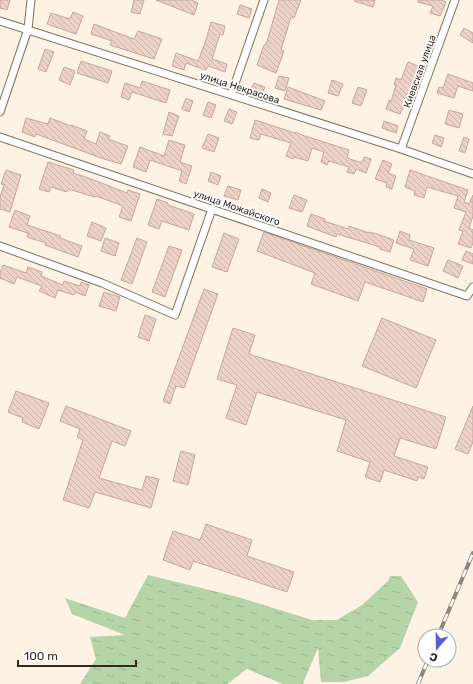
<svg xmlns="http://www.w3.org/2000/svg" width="473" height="684" viewBox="0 0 473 684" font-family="Rubik,sans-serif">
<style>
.water{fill:url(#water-ripples)}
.building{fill:url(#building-back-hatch);stroke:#c3a79c}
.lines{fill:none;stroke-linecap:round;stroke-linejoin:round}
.minor-casing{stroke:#80705b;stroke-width:9}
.minor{stroke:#fff;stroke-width:7}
.rail-casing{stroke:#8f867b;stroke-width:4}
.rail{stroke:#fff;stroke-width:2.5;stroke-dasharray:8;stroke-linecap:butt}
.labels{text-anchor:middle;stroke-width:3.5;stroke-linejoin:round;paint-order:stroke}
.street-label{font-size:10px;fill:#302920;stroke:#fff}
</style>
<defs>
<pattern id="water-ripples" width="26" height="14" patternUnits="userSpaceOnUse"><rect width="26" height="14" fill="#b5d4a7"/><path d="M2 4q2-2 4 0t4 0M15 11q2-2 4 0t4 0" fill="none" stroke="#9cb68f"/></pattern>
<pattern id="building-back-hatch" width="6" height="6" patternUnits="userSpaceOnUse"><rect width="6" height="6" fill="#efd2c6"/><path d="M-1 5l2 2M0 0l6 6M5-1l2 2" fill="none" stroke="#cdb4aa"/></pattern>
</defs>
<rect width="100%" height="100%" fill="#fef2e5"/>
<!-- water -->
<path class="water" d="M148,575L238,597L312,620H337L362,605L388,581L390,576H401L418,602L400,648L368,676L344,682H321L318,648L303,683L304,684H283L247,669L227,684H80L96,659L90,637L125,635L72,614L65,598L125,618Z"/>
<!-- building -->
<path class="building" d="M0,0H10L7,10L0,8Z
M134,0H144L140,14L131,12Z
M156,0H191L198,3L194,15Z
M279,0H301L294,18L291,17L281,50L284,51L276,73L257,65L264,45H266Z
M355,0H375L373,7L354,1Z
M418,0H441L446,2L440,16L430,13L433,6L418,2Z
M240,5L252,9L249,18L237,14Z
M73,12L83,16L76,34L47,24L51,13L70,19Z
M211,22L225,26L223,35L220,34L212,59L227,64L225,72L208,66L206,70L186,63L184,70L172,66L176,53L198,61L206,40Z
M94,24L134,39L138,31L162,39L154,59L110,45L112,41L91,34Z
M464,28L473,33V43L460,35Z
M45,49L54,52L46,72L38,69Z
M81,61L112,71L108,83L77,73Z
M408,62L423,68L418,80L416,79L411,91L410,90L400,114L386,109L389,100L391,101L396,85H394L396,78L401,80Z
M64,67L75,71L70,85L59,80Z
M448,74L473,83V91L458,86L454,98L437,93L439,87L443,88Z
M279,76L289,78L285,91L275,88Z
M332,80L343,84L338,96L328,93Z
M142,81L170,90L166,103L132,92L129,100L121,97L125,83L140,88Z
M254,83L265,87L262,94L251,90Z
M288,87L325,101L321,110L284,99Z
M358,87L367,90L361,106L352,103Z
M186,98L193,101L189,112L182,109Z
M208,102L216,105L211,118L203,115Z
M229,109L237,112L232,124L224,121Z
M449,110L463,114L459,128L445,124Z
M169,112L179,116L172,136L163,134Z
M26,118L48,124L50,118L71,126V125L87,131L84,139L96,144L100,132L110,136L108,139L128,146L121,164L101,158L36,134L35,137L22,132Z
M255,120L295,133L296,132L302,135L349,150L347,158L362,163L364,157L371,159L366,173L356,169L354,174L347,172L349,167L329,161L327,165L321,162L324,152L312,148L308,161L294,157L293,159L286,156L291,143L261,134L259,140L250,138Z
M384,121L398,126L396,133L382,128Z
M208,134L219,138L214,152L202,148Z
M435,135L444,138L441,147L432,143Z
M464,137L469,139L465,153L459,151Z
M169,140L185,145L180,162L192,166L186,184L179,181L182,171L150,160L146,172L133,167L140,147L164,156Z
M383,160L392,164L388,173L396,176L392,189L386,187L387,183L375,179Z
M48,162L74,170L73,173L86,177L127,193L128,190L140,194L131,221L119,217L123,206L96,196L95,197L68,189L67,192L51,187L49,192L39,189Z
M6,170L21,175L10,212L0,209V197L4,185L1,184Z
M410,170L468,190L464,202L469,204L473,195V216L469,228L473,230V243L471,248L458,244L463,231L459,230L466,212L454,208L458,196L427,187L424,198L414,195L415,191L405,187Z
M211,172L221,176L218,185L208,181Z
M228,186L241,190L238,200L224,196Z
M262,189L271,193L268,202L259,198Z
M294,195L307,200L302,212L289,208Z
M157,199L168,203V205L194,214L189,230L162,221L159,229L148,225Z
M15,210L30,216L27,225L61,236L60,238L82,246L78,257L45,245L46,243L27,237L28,233L9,227Z
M311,214L325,219L324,221L348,229L349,226L369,233V232L377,234L394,240L390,252L380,249V247L337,234L336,237L307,226Z
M92,222L106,228L101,241L87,236Z
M400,231L410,235L409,240L434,248L428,266L410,260L414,249L396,243Z
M264,232L427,289L423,302L365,282L358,301L311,284L315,273L257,251Z
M224,233L239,239L227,272L212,267Z
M105,238L119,243L115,256L101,251Z
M137,238L147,242L132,284L121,280Z
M169,246L182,250L165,297L152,292Z
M466,251L473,254V264L462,260Z
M448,260L463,266L458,278L443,271Z
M3,265L26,273L28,267L42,272L41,276L63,285L64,281L80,286L81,282L89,285L85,296L75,292L74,295L58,290L55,298L39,291L42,286L17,277L14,284L0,278V273Z
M204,289L218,294L184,388L176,386L170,404L163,401Z
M104,292L120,297L116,311L99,306Z
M145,315L156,319L149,341L138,337Z
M382,318L436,340L416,388L362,366Z
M233,328L255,335L249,354L446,417L436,449L400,438L394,456L428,467L424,479L418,477L417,481L384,470L380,482L365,477L370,462L337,451L346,420L257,392L246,425L226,418L237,385L217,379Z
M16,391L49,403L39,429L22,422L23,418L8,412Z
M66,406L131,431L125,446L112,441L99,478L142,490L146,476L159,479L151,508L95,492L89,508L63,500L83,440L77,437L80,429L60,421Z
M473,406V442L468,454L455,449Z
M181,451L195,455L188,485L173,481Z
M206,524L252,540L247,556L294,572L287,592L193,561L190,570L163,560L173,531L200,540Z"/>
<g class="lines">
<!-- minor casing -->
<g class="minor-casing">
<path id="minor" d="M0,21L401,149L473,174
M231,95L264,0
M0,112L28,29L31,0
M0,137L467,296L473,287
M401,149L455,0
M0,246L102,283L175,315L212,209"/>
</g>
<!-- minor -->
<use href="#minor" class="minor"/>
<!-- rail casing -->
<g class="rail-casing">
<path id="rail" d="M438,636L473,553
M418,684L428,660"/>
</g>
<!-- rail -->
<use href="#rail" class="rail"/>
</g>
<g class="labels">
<!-- street labels -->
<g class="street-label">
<text transform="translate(419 71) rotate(-70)" y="4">Киевская улица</text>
<text transform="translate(240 87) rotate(18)" y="4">улица Некрасова</text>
<text transform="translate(237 207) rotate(19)" y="4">улица Можайского</text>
</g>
</g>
<!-- north arrow -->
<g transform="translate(437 648) rotate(200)"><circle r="19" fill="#ffffff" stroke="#aca9a6"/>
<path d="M0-3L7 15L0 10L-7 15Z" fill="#5a5ed6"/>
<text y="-6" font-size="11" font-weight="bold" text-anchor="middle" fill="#302920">С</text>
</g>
<!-- scale -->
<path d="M18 660v6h118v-6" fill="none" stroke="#302920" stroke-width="2"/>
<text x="24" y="660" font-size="12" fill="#302920" stroke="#ffffff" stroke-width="3" paint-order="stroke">100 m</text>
</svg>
